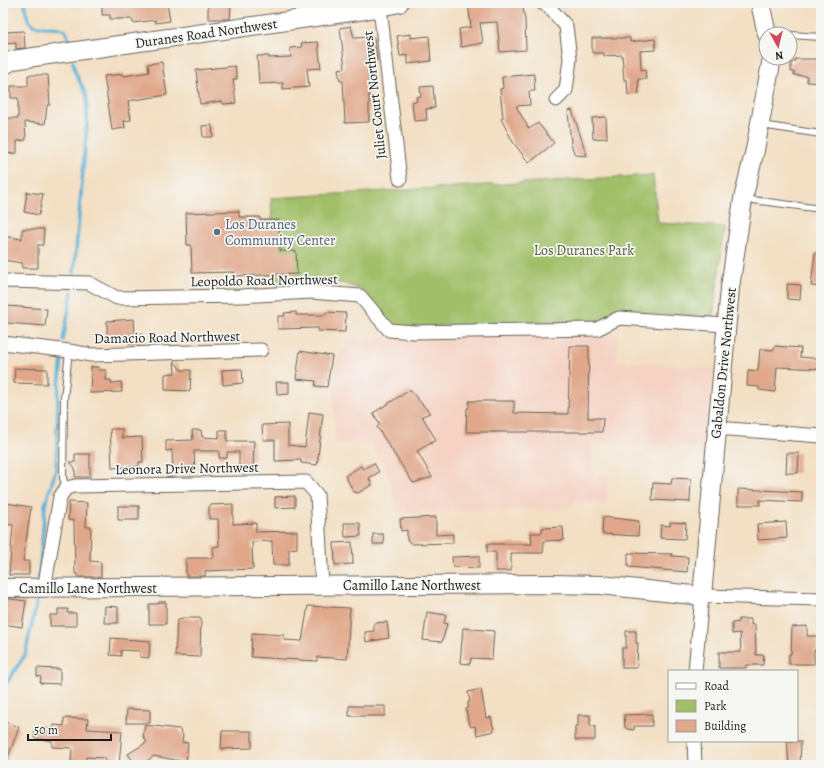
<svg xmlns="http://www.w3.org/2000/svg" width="824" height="768" viewBox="0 0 824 768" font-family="Alegreya,serif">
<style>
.built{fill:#f5d2c2}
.green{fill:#a0bf67;stroke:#5e6e42}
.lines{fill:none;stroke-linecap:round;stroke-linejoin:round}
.stream{stroke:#5ab2d7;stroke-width:3.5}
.building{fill:#e0a78a}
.lane-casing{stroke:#676056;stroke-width:8}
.street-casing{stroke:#676056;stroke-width:15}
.secondary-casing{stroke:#676056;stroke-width:20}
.lane{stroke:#fff;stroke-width:6}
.street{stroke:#fff;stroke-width:13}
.secondary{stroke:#fff;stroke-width:18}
.service-dot{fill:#5c6f8a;stroke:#f6f6f2;stroke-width:1.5}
.labels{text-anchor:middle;stroke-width:3.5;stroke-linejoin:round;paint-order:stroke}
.street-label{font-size:14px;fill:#1c1c1c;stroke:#f6f6f2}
.service-label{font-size:14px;fill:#4e5e75;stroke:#f6f6f2;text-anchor:start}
.park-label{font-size:14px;fill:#515d3a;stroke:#f6f6f2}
</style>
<rect width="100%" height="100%" fill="#f6f6f2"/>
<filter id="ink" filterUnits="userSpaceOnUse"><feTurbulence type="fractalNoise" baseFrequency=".025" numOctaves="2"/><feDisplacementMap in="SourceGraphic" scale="8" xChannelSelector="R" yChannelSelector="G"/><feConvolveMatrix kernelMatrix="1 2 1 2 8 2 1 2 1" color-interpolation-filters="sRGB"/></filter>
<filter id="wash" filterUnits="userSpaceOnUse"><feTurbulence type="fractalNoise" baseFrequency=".012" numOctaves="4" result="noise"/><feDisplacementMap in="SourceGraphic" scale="16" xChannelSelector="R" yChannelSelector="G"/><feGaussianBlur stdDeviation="0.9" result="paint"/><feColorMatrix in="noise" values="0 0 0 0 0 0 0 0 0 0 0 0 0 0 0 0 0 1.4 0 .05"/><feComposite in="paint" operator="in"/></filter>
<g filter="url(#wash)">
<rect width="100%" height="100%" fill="#f3dfc3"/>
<!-- built -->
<path class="built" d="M617,334V362L714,368L705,447L591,444L593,476L609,475L606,505L576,502L568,509L395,512L392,484L371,444L335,443L333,389L337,360L351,339L434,335Z"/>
<!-- green -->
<path class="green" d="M653,175L658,223L725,227L713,317L634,313L604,321L399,327L388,323L365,291L342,283L275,284L271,198Z"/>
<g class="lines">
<!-- stream -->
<path class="stream" d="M25,3C27,38 43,21 65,30L70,42
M73,62L75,72L87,96V124L74,273
M63,340L72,292
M39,579L45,505L56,470L58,396L62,358
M3,688L25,655L38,597"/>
</g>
<g id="blocks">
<!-- building -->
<path class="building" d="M102,3H131L132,6L167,3L170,21L155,23V20L133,23L132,19H110V15H102Z
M208,3L231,5L230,19H208Z
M468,3H522L525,19L526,50L500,52L497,22L480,23L483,43L461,47L459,29L471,27Z
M351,26L354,38L374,37L377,60L369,61L371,76L369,77V122L345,123L343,81H340L338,69L345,68L340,28Z
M24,31L25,48L16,49V43L6,44L5,32Z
M411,34V38L429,36L431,61L408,64V55L400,56L397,36Z
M592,38H630V42L655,39L656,50L640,51L641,70L645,69L646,79H638L639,94L628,95L627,80H624L622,55L604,56V53H592Z
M318,42L321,68L307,69L309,87L283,89V83L259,84L257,56H269V58L291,57L290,48L302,47L301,43Z
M795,59H821V83L807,82V76L794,75V72H791V62H795Z
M162,62L167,95L128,101L131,120L124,121L125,128L112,130L104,76L124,74V76L149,72L148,64Z
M235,66L237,79H233L236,103L223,104L222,101L200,104L196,70Z
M534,74L535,91H529L530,105L516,106L529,129L538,123L554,143L529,163L513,142L501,119L503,118L500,89L503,88L502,77Z
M28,75H48L50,105H47L45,124L25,122L26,140L17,141V153L3,154V118H18V98H11V86H28Z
M433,86L435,108L426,109L427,120L414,121L412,102L417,101L416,97L421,96L420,87Z
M572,110L587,156L575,155L571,144L568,111Z
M606,117L607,138L593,139L592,118Z
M212,125L213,137H203L202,126Z
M27,192L43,194L39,215L24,212Z
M239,211V217H260V220H279L280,251H296L297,274L234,276L233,272L192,273L191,245H187L186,213Z
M22,229H44L43,245H38V268H22V263L3,260V236L22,239Z
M815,253L821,254V287L811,286Z
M787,284L801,285L800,300L787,299Z
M7,306L47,309L45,326L6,323Z
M296,312V315H325L326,312L346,313L345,332L318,331V328L278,329V316H285L284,313Z
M134,319L135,334H142L143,343L129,344V335L107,336V321Z
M570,346H589L588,418H603L602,432H466L467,408H469V401H514V413L568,414Z
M775,346L801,348L800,357L821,359V369L777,367L775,392L759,390V387L747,386L748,370L758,371L760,349L774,350Z
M300,351L332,356L327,387L315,386L316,381L296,379Z
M174,361L181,370H191L190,391L165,390V374L175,373Z
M91,367H99V370H106V380H111V383L121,382L122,392L90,393Z
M15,368L47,369V384L14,383Z
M242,369L243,383L223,385L222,370Z
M276,382H289V394L277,395Z
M410,390L430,413L422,416L436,440L417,451L432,477L413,483L377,427L380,424L373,413Z
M309,412L323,414L317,465L301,463V460L275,461V440H263L262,425L288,424V445L305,447Z
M110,429H122V438L142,437L143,462H139V466L112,468Z
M192,430H201L202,437L219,438V430H227V441H254L253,467H239V452H227V458H219V451H194L195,471L173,473L172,450L166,451V441L193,440Z
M787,453H799L798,473H786Z
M75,454H90V477H75V468L70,462H75Z
M374,463L379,472L369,478L372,485L358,493L354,492L345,476L361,466L363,469Z
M672,478L691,479L690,502L652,500L653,483L671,484Z
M738,489L802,492V502L760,500V505H738Z
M295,496V507L275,508V497Z
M69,502L87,503L86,527H91L90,561L101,562V577H78V574H75L74,521L68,520Z
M6,503L31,507L23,561H29V575H9L13,525L3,524Z
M233,504V524L256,523V532L297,531V548L289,549V565H273L272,541L252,542L253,569L205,571V576H186V558H214L213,547L219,546L218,519H209V505Z
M118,506H139V520H118Z
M436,517V535L453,534V543L412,544L407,540V530L401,531L400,519Z
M603,517L639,521L638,536L602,534Z
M670,522L686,523L685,539L660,538L661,525L670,526Z
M786,522L787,538L758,540L757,524Z
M344,523H360L361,536L345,537Z
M563,527L564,540L544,541L543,553H511V571H496V554L495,552H487V544H532L531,533H542V528Z
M373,534H383L384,544H373Z
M352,542L353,564L335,565L334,543Z
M628,553L672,554V556L688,557L687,572L628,567Z
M479,556V568L453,567L452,557Z
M3,598L26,601L22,627L3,624Z
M159,602H166V624H149V604H158Z
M105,606L118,607V623H104Z
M308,606L350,608L347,659L317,657V661L251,657L252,633L284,635V640L302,641Z
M58,609H68L67,613H76V626H50V615H58Z
M427,612L446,615L444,623L447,624L442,642L423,640Z
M182,618H201L200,657L175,656L177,621Z
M739,619H751V625L755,624L756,655H764L763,665H746V668H719V652H741L740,633L732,634V623L739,622Z
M387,622L389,638L366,642L365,632L374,631V623Z
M807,626V636H817V650H814V664H789V654H791L792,627Z
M463,628L494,631L492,659L471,658L470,664L460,663Z
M626,631H636V643H638L637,668H622V648H626Z
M111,638L150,641L149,658L140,657V651L121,650V656L110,655Z
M37,668L60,669V684L40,683L41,677L37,676Z
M481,689L486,718L491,717L494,731L477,735L475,726L471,727L468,720L466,709L468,708V702H470L468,692Z
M349,706H385V716H349Z
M127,709L150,710V723H126Z
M652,714V726H634V730L627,729L625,727L624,715Z
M578,715H590V726H595V740H575V726H578Z
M64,718L88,719L87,729L122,731L119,765H105V758L86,757L85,763L71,762L72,748L52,747V741L34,738L35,727L53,729L54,725L64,726Z
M3,721L19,727L5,765H3Z
M145,725L179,729L183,735L182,742L188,743L186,762L154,756L141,765H136L128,754L147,742L143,737Z
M222,731H252V748L221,749Z
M787,741H801L800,765H789Z"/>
</g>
</g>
<g filter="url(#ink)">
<use href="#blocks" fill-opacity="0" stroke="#676056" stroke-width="1"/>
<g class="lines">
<!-- lane casing -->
<g class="lane-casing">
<path id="lane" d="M790,35L821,37
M761,125L821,134
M745,199L821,209
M66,488L63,478L64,399L69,351"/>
</g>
<!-- street casing -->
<g class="street-casing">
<path id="street" d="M542,3L548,6L566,26L570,59L566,90L556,100
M380,8L400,179
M3,281L89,283L117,298L241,296L311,292L360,296L389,330L413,332L597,329L619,318L726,325
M3,343L69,351L91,355L261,350
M716,428L821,436
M44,589L60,497L66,488L75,486L306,482L317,495L322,585
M695,671L702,596L821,599
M694,741L695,765"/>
</g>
<!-- secondary casing -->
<g class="secondary-casing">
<path id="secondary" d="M760,3L767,34
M3,66L13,60L365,10L399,3
M3,588L549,584L601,585L702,596L730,288L743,199L755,150L772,58"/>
</g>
<!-- lane -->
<use href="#lane" class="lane"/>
<!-- street -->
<use href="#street" class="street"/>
<!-- secondary -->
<use href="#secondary" class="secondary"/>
</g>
</g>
<!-- markers -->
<circle class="service-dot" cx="217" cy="232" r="4"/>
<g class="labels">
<!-- street labels -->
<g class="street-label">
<text transform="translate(206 33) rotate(-8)" y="5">Duranes Road Northwest</text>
<text transform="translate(374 95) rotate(-96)" y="5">Juliet Court Northwest</text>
<text transform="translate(264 280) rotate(-1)" y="5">Leopoldo Road Northwest</text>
<text transform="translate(167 337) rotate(-1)" y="5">Damacio Road Northwest</text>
<text transform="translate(723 363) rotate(-84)" y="5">Gabaldon Drive Northwest</text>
<text transform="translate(187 468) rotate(-1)" y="5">Leonora Drive Northwest</text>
<text x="412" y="590">Camillo Lane Northwest</text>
<text x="88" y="593">Camillo Lane Northwest</text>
</g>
<!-- service labels -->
<g class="service-label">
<text x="225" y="229">Los Duranes<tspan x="225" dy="16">Community Center</tspan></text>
</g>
<!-- park labels -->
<g class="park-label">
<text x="584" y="255">Los Duranes Park</text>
</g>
</g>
<!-- margin -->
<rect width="824" height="768" fill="none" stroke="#f6f6f2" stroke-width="16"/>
<!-- legend -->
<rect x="668" y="670" width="130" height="72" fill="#f6f6f2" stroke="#9f9f9c"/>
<rect x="676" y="683" width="20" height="6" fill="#ffffff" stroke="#9f9f9c"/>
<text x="704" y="690" font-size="12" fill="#1c1c1c">Road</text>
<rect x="676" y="700" width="20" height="12" fill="#a0bf67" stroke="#9f9f9c"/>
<text x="704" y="710" font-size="12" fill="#1c1c1c">Park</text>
<rect x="676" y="720" width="20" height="12" fill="#e0a78a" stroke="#9f9f9c"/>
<text x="704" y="730" font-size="12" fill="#1c1c1c">Building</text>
<!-- north arrow -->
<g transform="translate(778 46) rotate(172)"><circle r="19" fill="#f6f6f2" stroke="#9f9f9c"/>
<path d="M0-3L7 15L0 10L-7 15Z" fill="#d1495b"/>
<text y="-6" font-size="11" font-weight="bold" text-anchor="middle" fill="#1c1c1c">N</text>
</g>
<!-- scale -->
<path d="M28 734v6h83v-6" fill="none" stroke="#1c1c1c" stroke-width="2"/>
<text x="34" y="734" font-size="12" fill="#1c1c1c" stroke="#f6f6f2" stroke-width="3" paint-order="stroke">50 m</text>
</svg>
